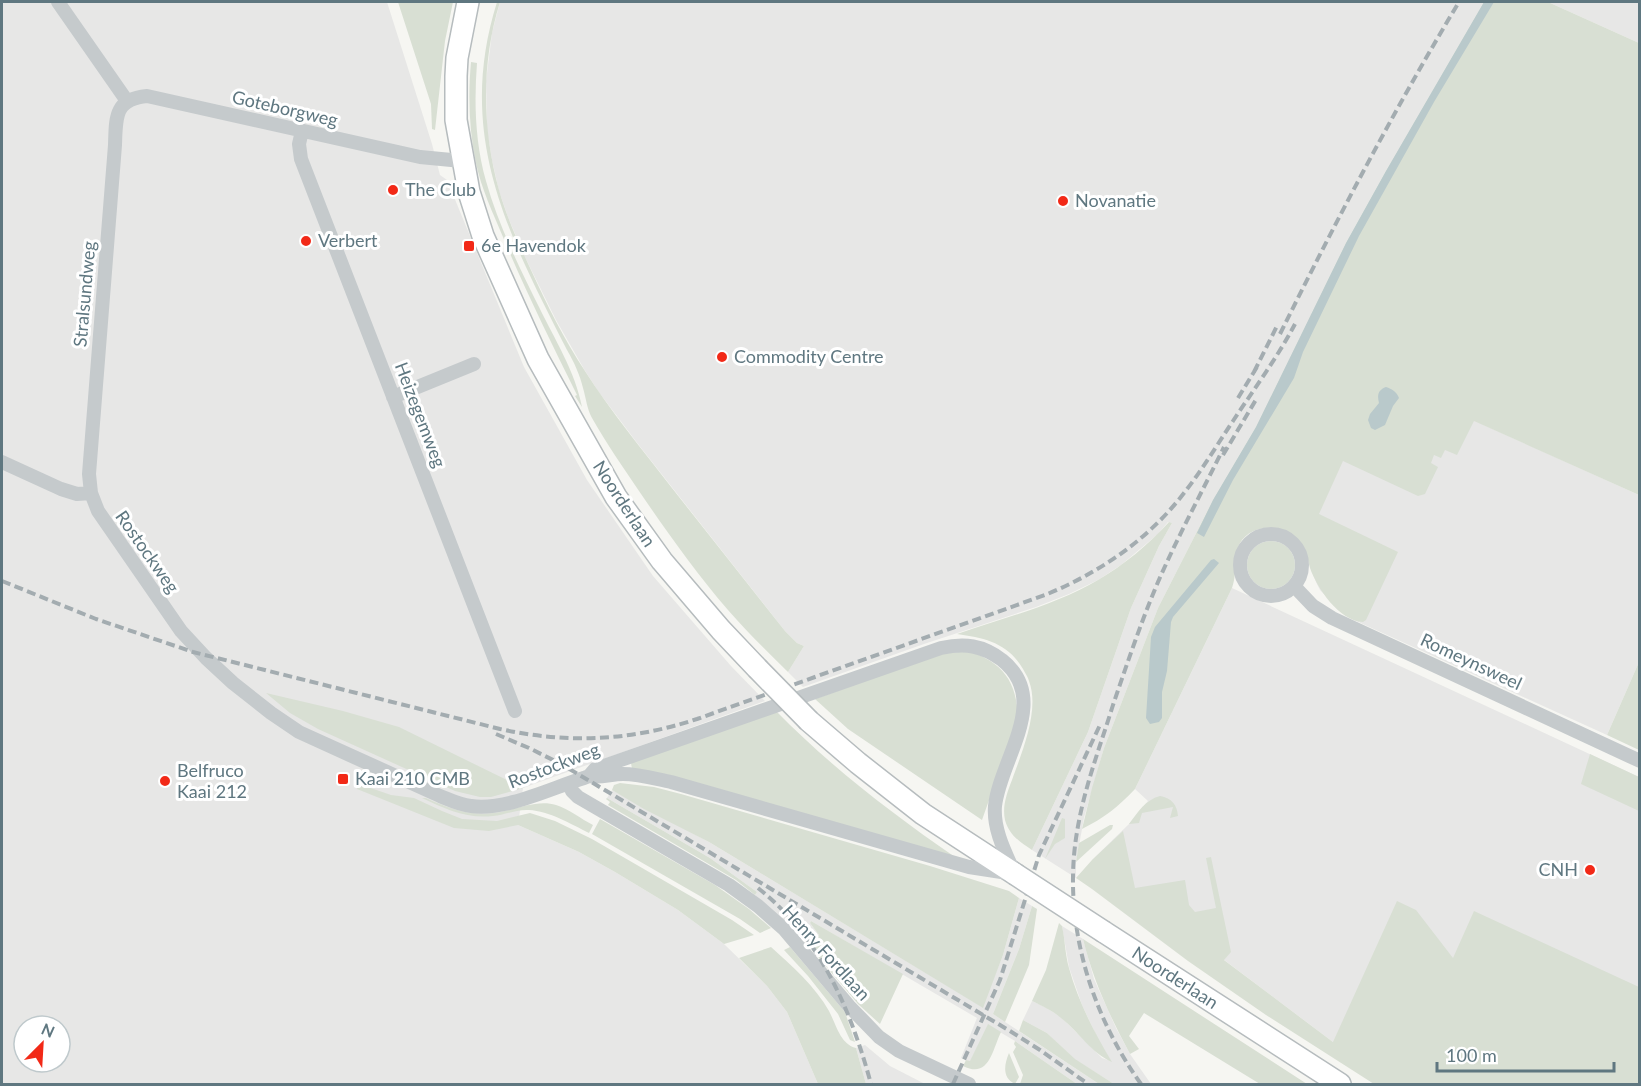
<svg xmlns="http://www.w3.org/2000/svg" width="1641" height="1086" viewBox="0 0 1641 1086" font-family="Lato,sans-serif">
<style>
.built{fill:#e7e7e6;fill-rule:evenodd}
.green{fill:#d8dfd3}
.water{fill:#b9c9cb}
.lines{fill:none;stroke-linecap:round;stroke-linejoin:round}
.primary-casing{stroke:#b6bcbe;stroke-width:24}
.street{stroke:#c5cacc;stroke-width:14}
.primary{stroke:#fff;stroke-width:21}
.rail{stroke:#a3acb0;stroke-width:4;stroke-dasharray:9 4.5;stroke-linecap:butt}
.primary-bridge-casing{stroke:#b6bcbe;stroke-width:24;stroke-linecap:butt}
.primary-bridge{stroke:#fff;stroke-width:21}
.poi-dot{fill:#f22917;stroke:#fff;stroke-width:2}
.labels{text-anchor:middle;stroke-width:6;stroke-linejoin:round;paint-order:stroke}
.street-label{font-size:18px;fill:#5f7780;stroke:#fff}
.poi-label{font-size:18px;fill:#5f7780;stroke:#fff;text-anchor:start}
</style>
<rect width="100%" height="100%" fill="#f6f6f2"/>
<!-- built -->
<path class="built" d="M2,2H387L432,144L440,175L447,180L524,367L587,480L653,576L731,666L765,701L523,788L518,825L579,852L615,872L678,910L724,944L767,986L787,1012L818,1084H2ZM24,1026H60V1062H24Z
M500,2H1484L1386,171L1346,243L1256,427L1213,500L1158,608L1104,748L1084,818L1076,862V878L1032,850L1088,732L1131,608L1159,546L1172,523L1168,522L1158,534L1121,565L1098,580L1069,594L1036,607L924,644L803,687L788,672L804,646L797,643L785,631L638,444L598,391L584,369L556,320L523,253L508,217L499,191L492,160L487,130L486,81L492,33Z
M1548,2H1639V43Z
M1378,377L1639,495V662L1607,735L1354,620L1340,611L1320,590L1316,582L1301,542Z
M1232,588L1639,777V1084L1333,1042L1092,860L1129,824L1148,801L1135,789Z
M612,790L709,842L982,1007L1003,955L1019,898L1032,906L1019,949L993,1014L1099,1084H1077L1015,1041L988,1025L970,1062L961,1058L977,1018L811,921L810,923L819,935L808,945L788,924L755,895L757,892L710,858L607,798Z
M1062,926L1083,939L1094,979L1116,1028L1130,1054L1151,1084H1114L1074,1059L1047,1033L1023,1020L1032,1001L1047,1008L1062,1018L1102,1058L1111,1061L1099,1041L1082,1005L1069,967Z
M865,1045L890,1066L925,1084H866L856,1048Z"/>
<!-- green -->
<path class="green" d="M398,2H453L445,41L435,130L432,129L431,104Z
M497,2H500C481,63 482,128 499,190C507,218 519,244 531,270C547,305 564,339 585,371C611,412 642,449 672,488C709,535 747,583 785,631L797,643L804,646L788,672C768,652 747,632 728,610C696,573 667,532 639,491C623,467 606,443 592,418C587,409 586,398 583,388C580,375 574,362 567,350C508,234 455,136 497,2Z
M1484,2H1548L1639,43V495L1474,421L1457,455L1445,450L1441,458L1434,455L1431,463L1438,467L1425,494L1418,496L1343,461L1319,514L1398,552L1366,620L1363,622C1339,621 1317,588 1310,568C1308,560 1306,549 1300,542C1286,524 1253,522 1240,543C1232,558 1238,572 1232,588L1135,789C1118,807 1104,818 1082,829L1092,788L1104,748L1158,608L1213,500L1256,427L1346,243L1386,171Z
M471,62L477,63C474,102 475,142 486,181C498,224 519,267 539,307C555,340 575,371 582,407L575,396L577,395C551,342 525,290 503,237C493,213 481,188 476,163C469,130 468,96 471,62Z
M1169,522L1172,523L1159,546L1131,608L1088,732L1032,850C1020,842 1009,835 1005,820C1002,806 1007,793 1012,780C1022,752 1040,710 1029,681C1028,677 1025,673 1023,669C1008,643 985,638 957,634C1003,618 1056,605 1098,580C1124,565 1149,544 1169,522Z
M1247 565a24 24 0 1 1 48 0a24 24 0 1 1-48 0Z
M968,651C1003,662 1017,682 1018,718L982,820L848,729L815,699L940,654Z
M1639,662V750L1607,735Z
M266,693L343,711L399,727L523,788L491,797H480L455,791L318,729L290,713Z
M776,711C830,766 891,813 955,857L632,769L631,763Z
M1590,754L1639,777V811L1581,784Z
M620,783L654,787L681,794L930,866L1009,891L1019,898L1003,955L983,1008L709,842L644,809L612,790L614,785Z
M359,784L391,795L414,798L442,811L462,819L497,821L530,813L555,821L592,839L732,920L754,935L724,944L678,910L615,872L579,852L518,825L489,831L454,828L357,789Z
M1160,796C1172,798 1177,805 1178,816L1170,818L1173,807L1142,813L1139,823L1129,824C1138,812 1145,800 1160,796Z
M422,798H426C448,808 469,816 493,813C513,811 536,799 556,805C569,809 581,819 593,825L589,833C571,824 549,811 529,810C517,809 504,815 493,816C467,819 445,809 422,798Z
M607,798L710,858L757,892L755,895L736,880L608,805L610,802L606,799Z
M1062,818L1065,819V838L1055,844L1045,859Z
M600,819L715,885L749,909L771,928L760,933L740,919L592,834Z
M1110,825H1113L1112,829L1076,862L1079,843Z
M1123,831L1135,888L1185,880L1189,905L1195,912L1216,908L1206,858L1211,857L1231,952L1224,960L1333,1042L1397,901L1416,910L1453,958L1474,911L1639,987V1084H1374L1266,1015L1188,961L1092,889L1076,878L1092,860Z
M1032,906L1037,909L1029,965L1005,1022L993,1014L1019,949Z
M811,921L903,974L880,1024L858,1004L808,945L819,935L810,923Z
M1059,923L1062,926C1065,939 1065,954 1069,968C1078,1001 1094,1032 1112,1062C1091,1053 1079,1032 1061,1018C1052,1010 1042,1006 1032,1001L1046,970Z
M1083,939L1307,1084H1260L1144,1013L1129,1036L1139,1049L1130,1054C1110,1017 1093,980 1083,939Z
M771,947C792,966 815,986 829,1011C836,1024 840,1044 856,1048L866,1084H818L787,1012L767,986L739,958Z
M790,947L845,1012L855,1042L850,1040L838,1014L808,976L784,950Z
M1023,1020L1047,1033L1075,1059L1114,1084H1099L1019,1031Z
M988,1024L1001,1032C992,1051 989,1079 963,1066L966,1060L970,1061Z
M1015,1041L1077,1084H1020L1023,1075L1013,1052L1016,1047L1014,1044Z
M1009,1053L1019,1077L1015,1084C1002,1078 1004,1065 1009,1053Z"/>
<!-- water -->
<path class="water" d="M1484,2H1494L1434,102L1359,236L1303,352L1294,378L1233,480L1204,537L1197,533L1213,500L1256,427L1346,243L1386,171Z
M1386,387C1392,389 1397,392 1399,398L1393,406L1385,425L1375,430L1371,428L1368,420L1370,414L1379,403C1377,395 1378,390 1386,387Z
M1214,559L1219,563L1173,617L1171,622L1167,671L1162,692V718L1159,722L1150,724L1146,718L1151,637L1155,627L1211,560Z"/>
<g class="lines">
<!-- primary casing -->
<g class="primary-casing">
<path id="primary" d="M468,2L457,58L456,76V120L469,192L483,236L538,359L616,497L662,561L721,630L757,668
M809,721L858,763L923,814L1015,874
M1104,932L1340,1084"/>
</g>
<!-- street -->
<path class="street" d="M58,2L127,101
M302,131L299,144L301,159L515,711
M462,161L420,157L147,96C114,99 116,118 115,145L89,474L91,493L98,511L181,631L206,658L233,683L271,713L299,732L440,796C450,800 460,805 471,806C506,811 551,788 584,778L589,776L595,769L941,648C965,643 982,645 1002,660C1052,700 1000,759 995,806C993,829 1005,852 1014,872
M393,397L474,364
M2,462L61,489L77,494L91,493
M1240 565a31 31 0 1 1 62 0a31 31 0 1 1-62 0Z
M1294,586L1313,606L1332,618L1640,761
M589,776C602,778 611,774 623,774C639,774 656,779 671,782L969,867L1008,873
M569,783L572,791L578,797L729,885L758,906L784,929L849,1006L879,1037L899,1051L969,1084"/>
<!-- primary -->
<use href="#primary" class="primary"/>
<!-- rail -->
<path class="rail" d="M1280,334C1336,221 1394,110 1459,2
M1254,372L1278,324
M1238,398L1257,367
M1223,455L1257,398
M2,581L96,619L193,652L500,729C569,744 630,741 697,719L1045,595C1099,573 1148,540 1184,493C1202,470 1217,445 1233,421C1254,389 1277,358 1295,324
M496,734L529,748L561,764L1010,1031L1040,1050L1088,1084
M758,888C820,937 851,1010 871,1084
M953,1084L1000,980L1039,855L1100,725
M1141,1084C1090,1013 1062,920 1077,832C1084,788 1100,747 1113,705C1127,664 1141,622 1158,582C1178,536 1202,492 1224,447"/>
<!-- primary-bridge casing -->
<g class="primary-bridge-casing">
<path id="primary-bridge" d="M757,668L809,721
M1015,874L1104,932"/>
</g>
<!-- primary-bridge -->
<use href="#primary-bridge" class="primary-bridge"/>
</g>
<!-- markers -->
<g class="poi-dot">
<circle cx="393" cy="190" r="6"/>
<circle cx="1063" cy="201" r="6"/>
<circle cx="306" cy="241" r="6"/>
<rect x="463" y="240" width="12" height="12" rx="3"/>
<circle cx="722" cy="357" r="6"/>
<rect x="337" y="773" width="12" height="12" rx="3"/>
<circle cx="165" cy="781" r="6"/>
<circle cx="1590" cy="870" r="6"/>
</g>
<g class="labels">
<!-- street labels -->
<g class="street-label">
<text transform="translate(285 109) rotate(13)" y="6">Goteborgweg</text>
<text transform="translate(85 294) rotate(-85)" y="6">Stralsundweg</text>
<text transform="translate(420 415) rotate(69)" y="6">Heizegemweg</text>
<text transform="translate(624 504) rotate(57)" y="6">Noorderlaan</text>
<text transform="translate(147 552) rotate(55)" y="6">Rostockweg</text>
<text transform="translate(1471 662) rotate(25)" y="6">Romeynsweel</text>
<text transform="translate(554 766) rotate(-21)" y="6">Rostockweg</text>
<text transform="translate(826 953) rotate(48)" y="6">Henry Fordlaan</text>
<text transform="translate(1175 978) rotate(33)" y="6">Noorderlaan</text>
</g>
<!-- poi labels -->
<g class="poi-label">
<text x="405" y="196">The Club</text>
<text x="1075" y="207">Novanatie</text>
<text x="318" y="247">Verbert</text>
<text x="481" y="252">6e Havendok</text>
<text x="734" y="363">Commodity Centre</text>
<text x="177" y="777">Belfruco<tspan x="177" dy="21">Kaai 212</tspan></text>
<text x="355" y="785">Kaai 210 CMB</text>
<text x="1578" y="876" text-anchor="end">CNH</text>
</g>
</g>
<!-- border -->
<rect width="1641" height="1086" fill="none" stroke="#5f7780" stroke-width="6"/>
<!-- north arrow -->
<g transform="translate(42 1044) rotate(24)"><circle r="28" fill="#ffffff" stroke="#bfc9cc" stroke-width="1.5"/>
<path d="M0-4.5L10 22L0 15L-10 22Z" fill="#f22917"/>
<text y="-9" font-size="16" font-weight="bold" text-anchor="middle" fill="#5f7780">N</text>
</g>
<!-- scale -->
<path d="M1437 1062v9h177v-9" fill="none" stroke="#5f7780" stroke-width="3"/>
<text x="1446" y="1062" font-size="18" fill="#5f7780" stroke="#ffffff" stroke-width="4.5" paint-order="stroke">100 m</text>
</svg>
